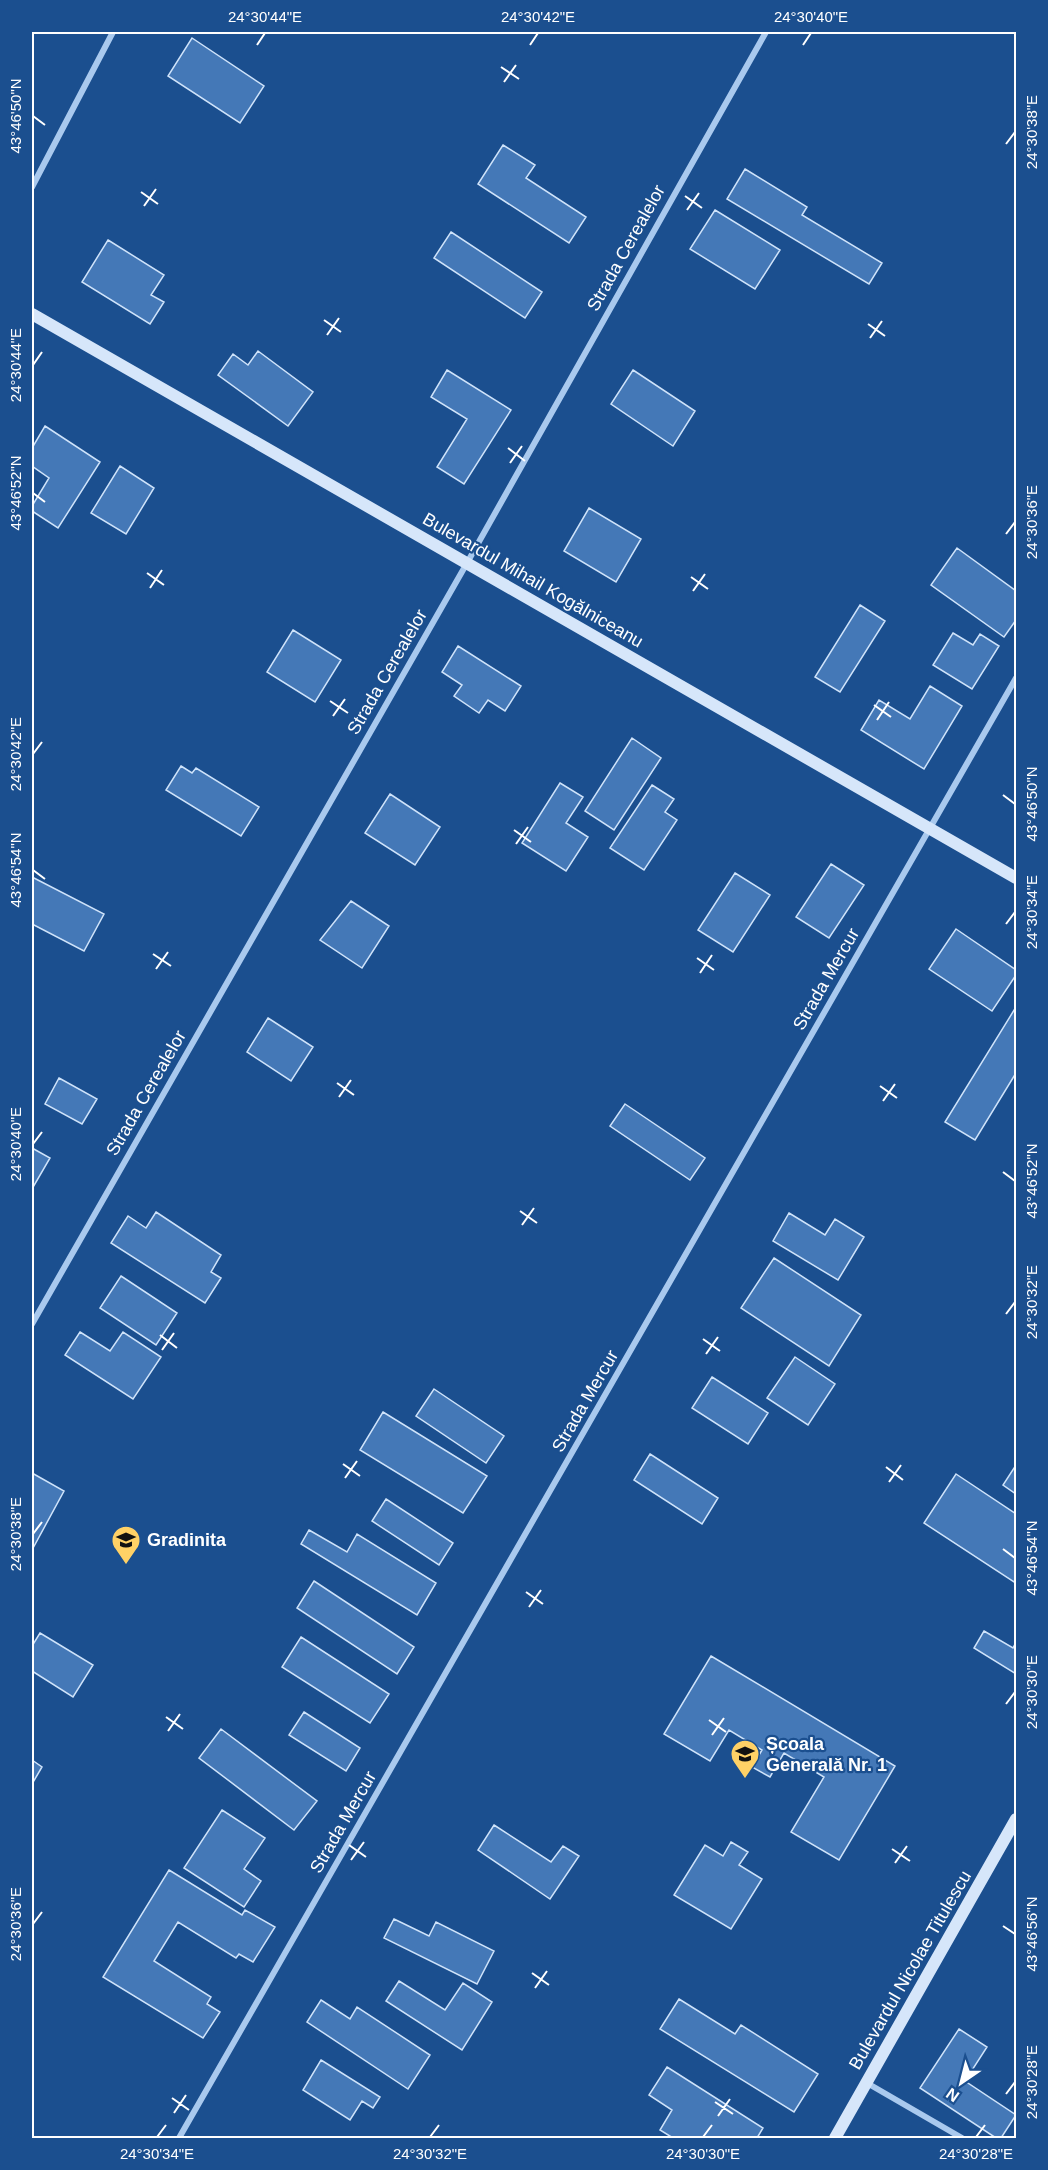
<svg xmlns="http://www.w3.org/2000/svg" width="1048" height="2170" viewBox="0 0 1048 2170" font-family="Arial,sans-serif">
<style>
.building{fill:#4478b7;stroke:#cfe3fa;stroke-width:1.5}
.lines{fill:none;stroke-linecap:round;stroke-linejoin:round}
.street{stroke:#a9c9ee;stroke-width:6}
.secondary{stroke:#d6e6fa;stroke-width:12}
.ticks{fill:none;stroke:#fff;stroke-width:2}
.labels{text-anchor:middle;stroke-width:4.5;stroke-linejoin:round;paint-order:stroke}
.street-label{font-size:18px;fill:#fff;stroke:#1b4f8f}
.poi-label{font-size:18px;font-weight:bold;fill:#fff;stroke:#1b4f8f;text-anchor:start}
.neatline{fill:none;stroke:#fff;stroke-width:2}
.ticks-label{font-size:15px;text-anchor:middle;fill:#fff}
</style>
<rect width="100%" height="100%" fill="#1b4f8f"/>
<!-- building -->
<path class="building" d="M192,38L264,86L240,123L168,76Z
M503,145L535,165L526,178L586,217L569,243L478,184Z
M745,169L807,207L802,215L882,263L869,284L727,199Z
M715,210L780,250L755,289L690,249Z
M451,232L542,292L525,318L434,258Z
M108,240L164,275L151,295L164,302L150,324L82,282Z
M258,351L313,392L288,426L218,375L233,354L248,365Z
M447,370L511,410L464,484L437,467L467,419L431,397Z
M633,370L695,411L673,446L611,404Z
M45,426L100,462L58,528L32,511V506L49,478L32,466V448Z
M120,466L154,488L126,534L91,513Z
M589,508L641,539L616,582L564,551Z
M957,548L1016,591V620L1004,637L931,585Z
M860,605L885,621L840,692L815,677Z
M293,630L341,660L315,702L267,672Z
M953,633L973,645L980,634L999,646L972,689L933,665Z
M458,646L521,686L505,711L488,700L479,713L454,696L462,685L442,672Z
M930,686L962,706L924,769L861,730L879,700L910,719Z
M632,738L661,758L614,830L585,811Z
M181,766L192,773L196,768L259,807L241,836L166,790Z
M560,783L583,797L566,823L588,837L566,871L522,843Z
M652,785L674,799L665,812L677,820L644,870L610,848Z
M390,794L440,827L415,865L365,833Z
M831,864L864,885L829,938L796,917Z
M735,873L770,895L733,952L698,930Z
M32,877L104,914L84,951L32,924Z
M351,901L389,926L362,968L320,940Z
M956,929L1016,970V975L992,1011L929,969Z
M1016,1007V1073L975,1140L945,1122Z
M268,1018L313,1047L291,1081L247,1052Z
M59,1078L97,1099L82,1124L45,1104Z
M625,1104L705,1158L690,1180L610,1126Z
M32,1148L50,1158L32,1189Z
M156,1212L221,1255L211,1272L221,1278L205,1303L111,1243L128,1216L146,1228Z
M789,1213L825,1235L835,1219L864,1237L838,1280L773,1241Z
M774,1258L861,1315L829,1366L741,1308Z
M121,1276L177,1313L156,1345L100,1308Z
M80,1332L110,1351L123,1332L161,1357L133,1399L65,1355Z
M795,1357L835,1384L808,1425L767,1398Z
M712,1377L768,1413L748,1444L692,1408Z
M434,1389L504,1436L486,1463L416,1416Z
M383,1412L487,1476L463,1513L360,1450Z
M650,1454L718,1498L702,1524L634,1480Z
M1016,1465V1494L1003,1485Z
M32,1473L64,1491L32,1550Z
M956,1474L1016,1514V1578L1014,1582L924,1523Z
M386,1499L453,1543L439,1565L372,1521Z
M309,1530L347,1552L357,1534L436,1583L417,1615L301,1544Z
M314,1581L414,1647L397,1674L297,1608Z
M984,1631L1013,1648L1016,1642V1674L974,1648Z
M40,1633L93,1665L73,1697L32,1671V1646Z
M301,1637L389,1694L370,1723L282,1667Z
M711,1656L895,1766L839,1860L791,1832L824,1777L784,1753L770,1777L752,1767L762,1750L729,1730L710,1761L664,1734Z
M304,1712L360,1748L346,1771L289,1735Z
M221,1729L317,1801L294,1830L199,1758Z
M32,1760L42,1767L32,1784Z
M222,1810L265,1838L244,1869L261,1881L244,1907L184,1868Z
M494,1825L551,1862L563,1846L579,1856L550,1899L478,1850Z
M731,1842L748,1852L739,1865L762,1879L731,1929L674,1895L705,1845L723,1856Z
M169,1870L242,1915L245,1910L275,1927L253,1962L239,1954L236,1958L178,1922L154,1961L211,1997L207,2004L220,2012L203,2038L103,1977Z
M394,1919L429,1936L436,1922L494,1951L477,1984L384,1938Z
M399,1981L445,2010L463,1983L492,2002L462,2050L386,2001Z
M679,1999L735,2034L741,2025L818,2074L794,2112L660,2029Z
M321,2000L350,2019L357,2007L430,2055L408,2089L307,2022Z
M959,2029L987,2047L965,2081L1016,2115L1001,2138H996L920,2088Z
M321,2060L380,2097L373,2108L362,2101L350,2120L303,2090Z
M667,2067L763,2128L757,2138H673L660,2130L672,2110L649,2095Z"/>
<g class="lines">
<!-- street -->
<path class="street" d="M32,187L113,32
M32,1324L467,563L766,32
M867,2083L962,2138
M179,2138L1016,678"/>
<!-- secondary -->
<path class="secondary" d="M32,314L1016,878
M835,2138L1016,1819"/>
</g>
<!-- ticks -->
<path class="ticks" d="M257,45L265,33M530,45L538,33M803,45L811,33M501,67L519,79M504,82L516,65M33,116L45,125M1006,144L1015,132M141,192L158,204M685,196L702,208M144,206L156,189M687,210L699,193M324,320L341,332M868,324L885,336M327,335L339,318M870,338L882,321M33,365L42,352M508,448L525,461M510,463L522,446M33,493L45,502M1006,534L1015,522M147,573L164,585M691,577L708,589M150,588L162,570M693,591L705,574M330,701L348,713M874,705L891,717M333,716L345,699M877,720L889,702M33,754L42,742M1003,795L1015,804M514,830L531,842M516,844L528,827M33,870L45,879M1006,924L1015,912M153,954L171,966M697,958L714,970M156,969L168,952M700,973L712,955M337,1083L354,1095M880,1086L897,1098M339,1097L351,1080M883,1101L895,1084M33,1144L42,1132M1003,1172L1015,1181M520,1211L537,1223M522,1225L534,1208M1006,1314L1015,1302M160,1335L177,1348M703,1339L720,1351M162,1350L174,1333M706,1354L718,1337M343,1464L360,1476M886,1467L903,1480M345,1478L357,1461M889,1482L901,1465M33,1534L42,1522M1003,1549L1015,1558M526,1592L543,1604M529,1607L541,1590M1006,1704L1015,1692M166,1717L183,1729M709,1720L726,1732M168,1731L180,1714M712,1735L724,1718M349,1845L366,1857M892,1849L910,1861M351,1860L364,1842M895,1863L907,1846M33,1924L42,1912M1003,1926L1015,1934M532,1973L549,1985M535,1988L547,1971M1006,2094L1015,2082M172,2098L189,2110M715,2102L733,2114M174,2113L186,2095M718,2116L730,2099M157,2137L166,2125M430,2137L439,2125M703,2137L712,2125M976,2137L985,2125"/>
<!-- icons -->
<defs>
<g id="school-pin" transform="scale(1.5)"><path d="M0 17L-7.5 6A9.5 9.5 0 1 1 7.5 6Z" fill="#ffd166" stroke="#1b4f8f"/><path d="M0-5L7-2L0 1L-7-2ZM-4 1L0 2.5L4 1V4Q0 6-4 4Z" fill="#111"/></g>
</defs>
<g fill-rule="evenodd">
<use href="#school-pin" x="126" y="1540"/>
<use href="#school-pin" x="745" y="1754"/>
</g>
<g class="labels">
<!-- street labels -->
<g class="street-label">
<text transform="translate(626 248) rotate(-61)" y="6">Strada Cerealelor</text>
<text transform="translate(533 580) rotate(30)" y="6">Bulevardul Mihail Kogălniceanu</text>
<text transform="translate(387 672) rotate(-60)" y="6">Strada Cerealelor</text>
<text transform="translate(826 979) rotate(-60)" y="6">Strada Mercur</text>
<text transform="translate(146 1093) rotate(-60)" y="6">Strada Cerealelor</text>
<text transform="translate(585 1401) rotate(-60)" y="6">Strada Mercur</text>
<text transform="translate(343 1822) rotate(-60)" y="6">Strada Mercur</text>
<text transform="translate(910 1970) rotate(-60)" y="6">Bulevardul Nicolae Titulescu</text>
</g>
<!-- poi labels -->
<g class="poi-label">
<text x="147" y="1546">Gradinita</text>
<text x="766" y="1750">Școala<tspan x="766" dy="21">Generală Nr. 1</tspan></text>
</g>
</g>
<!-- border -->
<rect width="1048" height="2170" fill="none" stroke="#1b4f8f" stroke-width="66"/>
<!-- north arrow -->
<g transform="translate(961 2083) rotate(215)" stroke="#1b4f8f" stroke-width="4.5" paint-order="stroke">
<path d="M0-4.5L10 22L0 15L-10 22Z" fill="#ffffff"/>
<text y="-9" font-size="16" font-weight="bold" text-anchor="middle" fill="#ffffff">N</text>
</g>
<rect x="33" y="33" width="982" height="2104" class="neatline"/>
<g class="ticks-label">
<text x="265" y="22">24°30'44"E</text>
<text x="538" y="22">24°30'42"E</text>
<text x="811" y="22">24°30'40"E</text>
<text transform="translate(16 116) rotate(-90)" y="5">43°46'50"N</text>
<text transform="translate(1032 132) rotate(-90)" y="5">24°30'38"E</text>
<text transform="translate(16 365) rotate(-90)" y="5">24°30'44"E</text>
<text transform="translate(16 493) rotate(-90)" y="5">43°46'52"N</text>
<text transform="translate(1032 522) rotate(-90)" y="5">24°30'36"E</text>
<text transform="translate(16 754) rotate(-90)" y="5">24°30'42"E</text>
<text transform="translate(1032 804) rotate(-90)" y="5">43°46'50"N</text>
<text transform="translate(16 870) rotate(-90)" y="5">43°46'54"N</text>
<text transform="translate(1032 912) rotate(-90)" y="5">24°30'34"E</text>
<text transform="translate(16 1144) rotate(-90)" y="5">24°30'40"E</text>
<text transform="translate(1032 1181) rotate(-90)" y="5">43°46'52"N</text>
<text transform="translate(1032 1302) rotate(-90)" y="5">24°30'32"E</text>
<text transform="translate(16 1534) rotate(-90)" y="5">24°30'38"E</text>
<text transform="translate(1032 1558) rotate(-90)" y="5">43°46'54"N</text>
<text transform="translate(1032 1692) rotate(-90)" y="5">24°30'30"E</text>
<text transform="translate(16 1924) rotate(-90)" y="5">24°30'36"E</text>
<text transform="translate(1032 1934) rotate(-90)" y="5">43°46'56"N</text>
<text transform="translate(1032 2082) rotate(-90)" y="5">24°30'28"E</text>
<text x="157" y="2159">24°30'34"E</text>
<text x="430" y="2159">24°30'32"E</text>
<text x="703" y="2159">24°30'30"E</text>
<text x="976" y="2159">24°30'28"E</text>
</g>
</svg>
